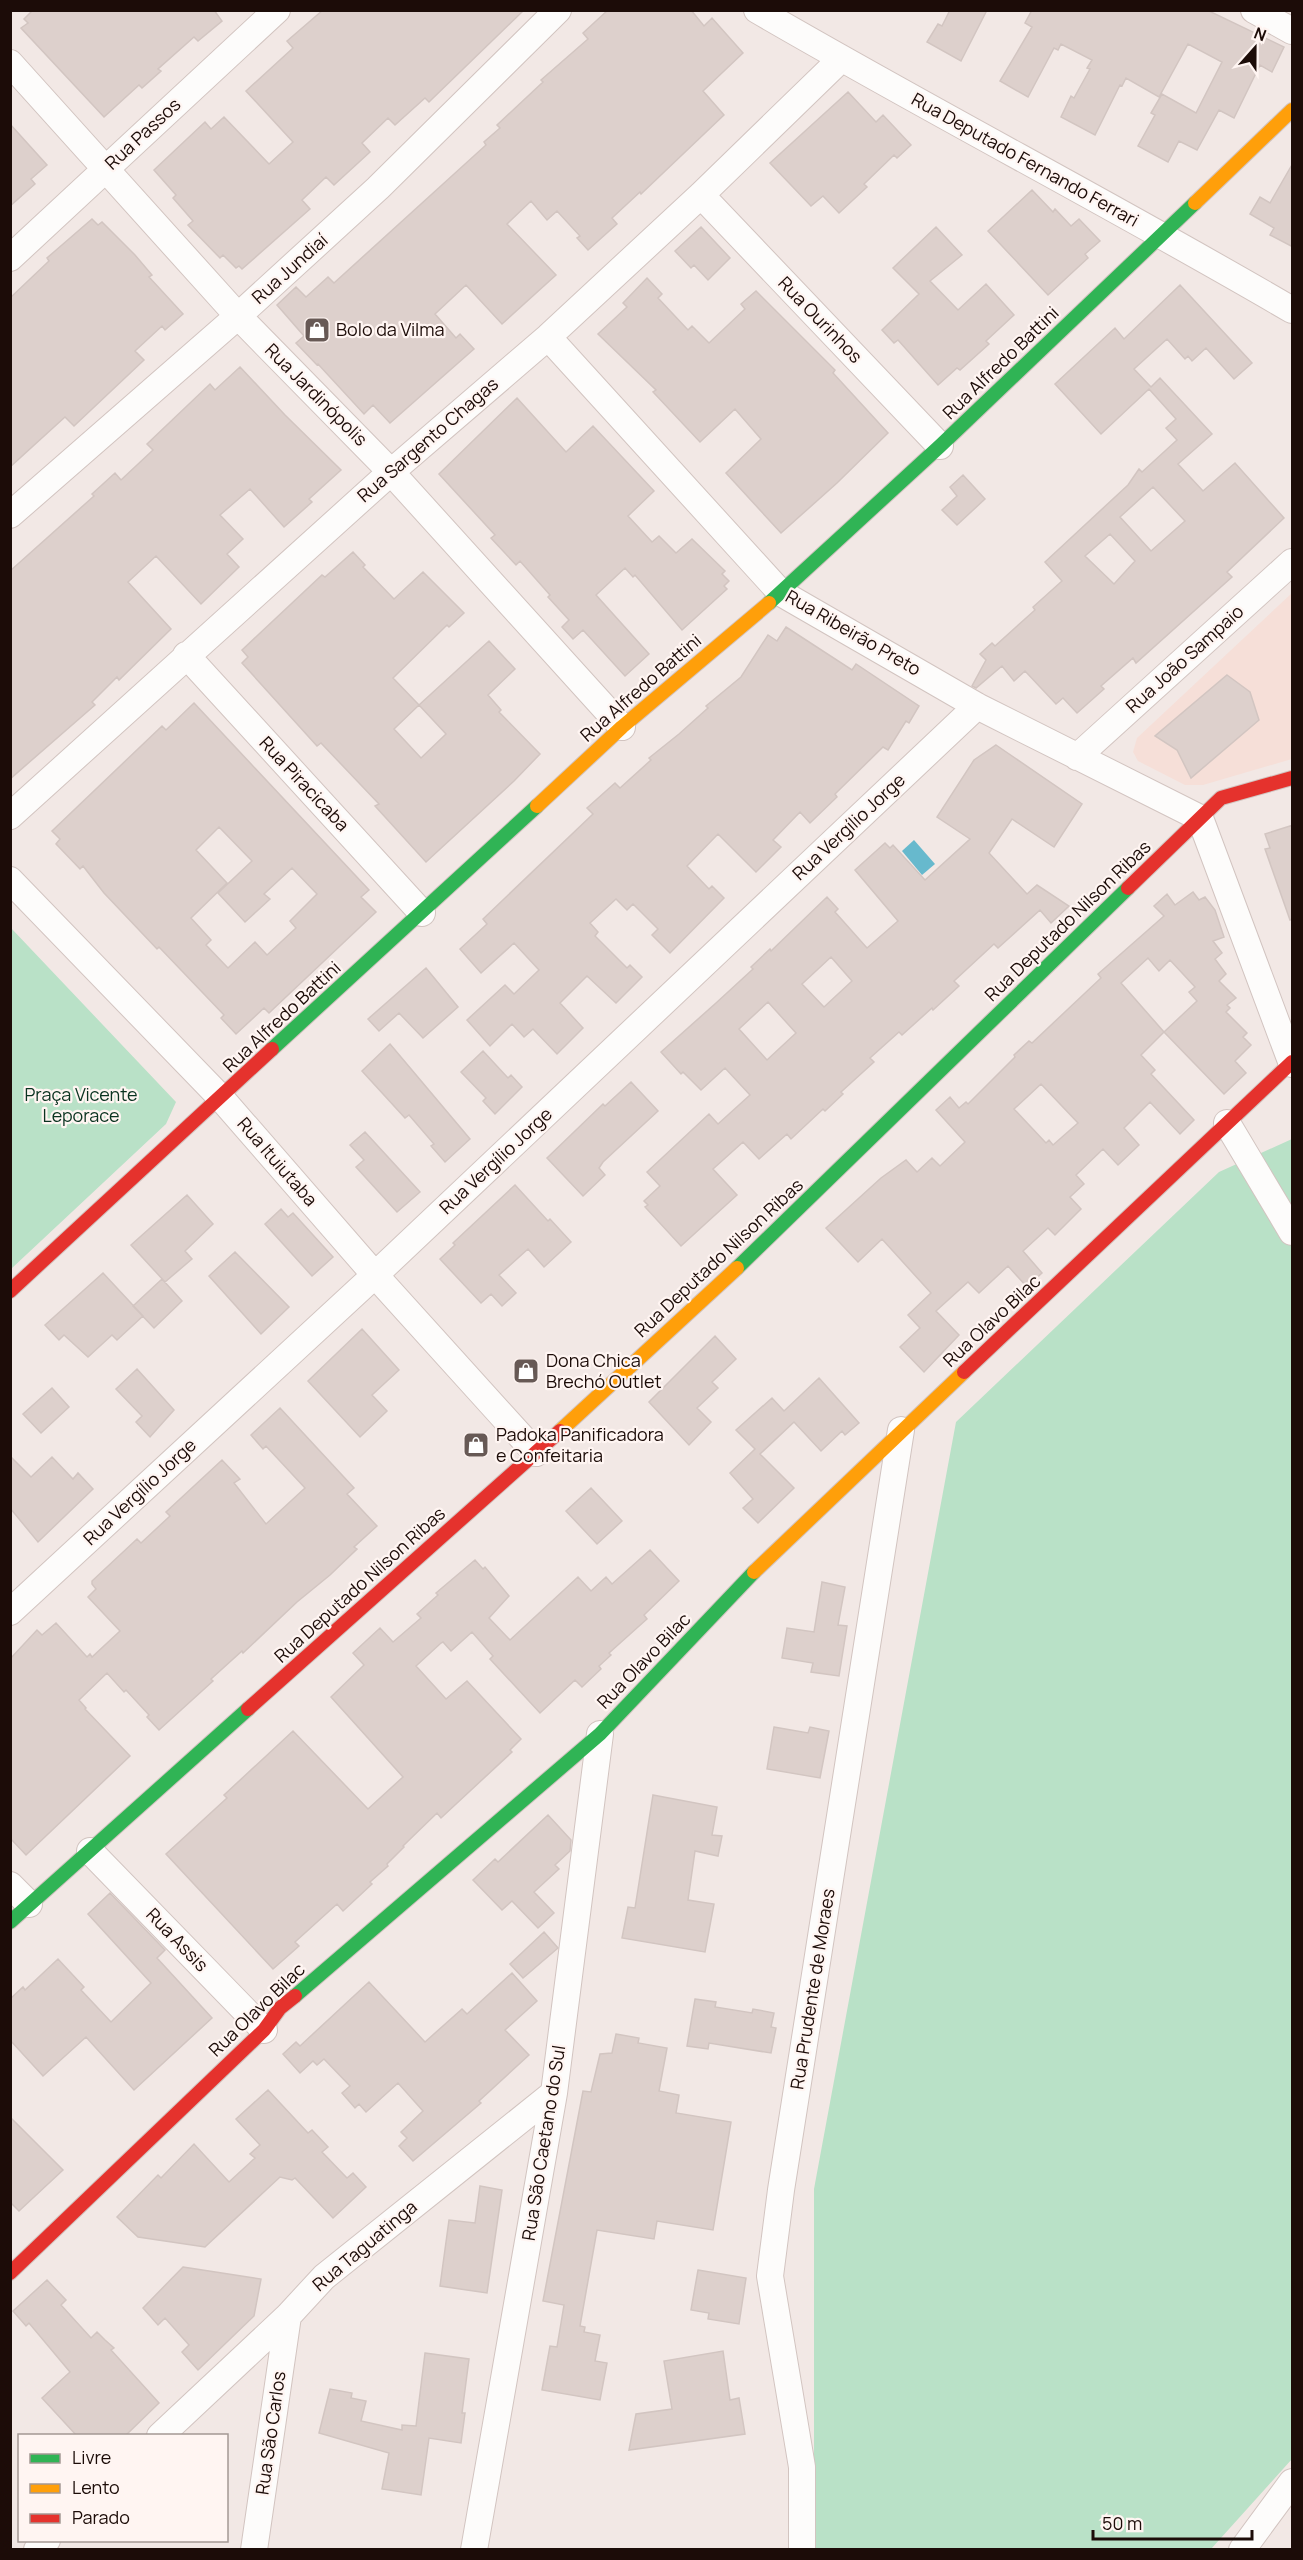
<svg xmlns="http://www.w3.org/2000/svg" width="1303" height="2560" viewBox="0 0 1303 2560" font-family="Manrope,sans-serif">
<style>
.built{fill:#f6dfd8}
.green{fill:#b9e1c7}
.water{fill:#67b9cd}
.building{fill:#ddd0cc;stroke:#d2c5c1;stroke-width:1.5;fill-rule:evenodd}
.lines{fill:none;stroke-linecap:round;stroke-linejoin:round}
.street-casing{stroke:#d2c4c0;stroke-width:28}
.fast-casing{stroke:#d2c4c0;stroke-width:16}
.slow-casing{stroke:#d2c4c0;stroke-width:16}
.jam-casing{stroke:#d2c4c0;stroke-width:16}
.street{stroke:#fdfcfb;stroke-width:26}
.fast{stroke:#30b455;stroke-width:14}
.slow{stroke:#ff9f0a;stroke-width:14}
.jam{stroke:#e5322d;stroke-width:14}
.labels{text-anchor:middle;stroke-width:4.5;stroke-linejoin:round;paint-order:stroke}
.street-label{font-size:18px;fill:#1c0c08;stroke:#fff5f2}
.poi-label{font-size:18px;fill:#1c0c08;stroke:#fff5f2;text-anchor:start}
.park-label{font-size:18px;fill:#0a3320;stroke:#fff5f2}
</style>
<rect width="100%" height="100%" fill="#f2e8e5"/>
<!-- built -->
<path class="built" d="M1292,593V759L1203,785H1185L1138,761L1133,752L1137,738Z"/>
<!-- green -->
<path class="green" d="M11,928L176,1102L166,1124L11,1269Z
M1292,1139V2459L1211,2549L814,2550V2189L956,1422L1219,1172Z"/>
<!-- water -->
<path class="water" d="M914,840L935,864L922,875L902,851Z"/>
<!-- building -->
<path class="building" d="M33,10H214L222,21L198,41L194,37L158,69L161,71L142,88L139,85L104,117L21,28L28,23L24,19Z
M323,10H524L429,102L425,98L395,125L388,118L362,143L370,152L334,185L326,177L302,200L310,209L242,269L239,266L236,268L223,255L220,258L188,225L193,221L173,198L176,195L154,170L205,122L211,129L224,117L269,164L293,142L246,91L293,48L287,41Z
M608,10H691L704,26L712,18L743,53L703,91L724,115L641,194L640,192L612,218L617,224L588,250L577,238L580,236L557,211L547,220L531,201L507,224L556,275L502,324L466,285L435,314L456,338L460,334L474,349L390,423L373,405L364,414L318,364L317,365L296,343L304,336L277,305L296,287L306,297L328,277L334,283L486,145L484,142L500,128L497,125L543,82L541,80L588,39L583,33Z
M950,10H987L961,61L927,42L938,24L942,26Z
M1032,10H1207L1284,47L1272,72L1260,65L1234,118L1219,110L1197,150L1179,141L1168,162L1138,146L1155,115L1151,113L1162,94L1196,113L1222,62L1188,44L1159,97L1126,78L1122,86L1120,85L1095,135L1061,117L1071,96L1074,98L1090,69L1087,68L1092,60L1061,44L1058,50L1054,48L1028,97L1000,81L1032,27L1025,23Z
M848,92L876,122L883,115L911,145L897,158L894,155L864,184L867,187L839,213L823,196L811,206L770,163Z
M10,124L47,165L31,179L35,184L10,206Z
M1293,163V247L1270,235L1274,228L1250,214L1260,197L1270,203Z
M1032,190L1053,212L1055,209L1071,226L1079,219L1100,241L1085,254L1088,258L1048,295L988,231Z
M92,219L98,225L102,222L135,255L152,275L149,277L183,314L165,330L162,326L135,351L144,360L74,426L65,417L10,467V298L49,261L47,258L55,251Z
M701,227L730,258L708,280L694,265L691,268L675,251Z
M936,227L962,255L930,281L958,310L986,284L1014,315L986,341L989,344L960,370L957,368L938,385L898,340L894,343L882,330L919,294L893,268Z
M647,278L662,294L658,298L688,330L692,326L709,343L745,309L741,304L756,291L835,370L833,373L888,433L837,483L781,533L726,473L761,439L735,409L700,442L653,392L656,390L598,334L627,307L623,303Z
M1180,285L1252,363L1234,379L1206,348L1192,361L1188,356L1185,359L1167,339L1134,369L1151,387L1160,378L1212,434L1178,464L1203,491L1235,463L1284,518L1227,572L1232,577L1136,663L1133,658L1101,686L1104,689L1077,713L1063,698L1056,704L1025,671L1014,681L1002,666L976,688L972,686L986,660L980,654L992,643L995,646L1035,610L1033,607L1062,581L1045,562L1128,485L1139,469L1142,472L1177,440L1166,428L1176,419L1149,389L1101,434L1055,384L1115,328L1124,339ZM1153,487L1185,521L1151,551L1120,517ZM1110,534L1135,561L1114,584L1085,556Z
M240,367L285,415L341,470L309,499L312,502L284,527L250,489L220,515L243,539L227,554L239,567L201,604L156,556L128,582L171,629L119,680L117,677L92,702L95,705L10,779V571L94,496L92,494L115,473L121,480L153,450L147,444L210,384L215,390Z
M517,398L566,452L593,426L654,491L628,516L652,542L659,536L676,553L692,539L725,571L722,574L729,581L724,586L727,589L682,630L635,575L633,577L625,568L596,595L649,654L625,676L583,630L573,639L562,627L569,620L548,597L550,595L520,561L516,565L491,538L495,535L439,474Z
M963,475L985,499L957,525L942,510L957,496L950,487Z
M353,552L365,565L363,567L394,599L423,572L464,613L449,627L447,625L393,678L419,705L489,641L515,669L488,695L501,710L499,712L540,754L514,781L426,862L375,806L379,804L321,743L317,746L242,663L248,657L242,650L322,575L325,577ZM419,705L446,734L421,758L394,729Z
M786,627L852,670L856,664L919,706L909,723L906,721L888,750L883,747L835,794L837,797L810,823L800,812L773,840L781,847L756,872L718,834L687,866L709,889L712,886L724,898L670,953L652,935L658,929L633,904L627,910L616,899L590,923L598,932L595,936L627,968L630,965L642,977L616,1003L587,976L560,1003L583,1028L557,1054L533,1029L524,1037L512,1024L490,1046L467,1020L505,985L514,994L539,970L514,943L481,973L460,949L487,924L483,919L593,814L587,808L615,783L620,788L651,760L649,758L679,734L708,708L706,706L741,677L768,635L777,641Z
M1227,675L1250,692L1259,720L1191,778L1177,750L1155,736Z
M194,703L369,890L361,897L376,912L269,1013L264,1008L236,1034L221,1018L224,1015L159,947L157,949L104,893L83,866L80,869L56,844L60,839L52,831L162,726L166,730ZM219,827L252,861L218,893L245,922L270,899L264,894L292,868L317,894L290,921L296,928L267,955L255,942L228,968L206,945L211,940L191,918L227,883L196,850Z
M996,745L1082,804L1054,847L1012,819L989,853L1027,894L1037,885L1069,906L1051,923L1040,910L998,948L994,944L954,981L959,986L933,1010L932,1008L902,1035L899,1032L870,1058L874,1062L841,1092L843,1094L825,1111L823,1109L791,1139L787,1134L759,1159L743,1142L713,1169L737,1195L681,1246L645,1207L648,1205L644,1201L660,1186L647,1172L709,1114L718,1124L750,1095L725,1068L701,1090L683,1072L681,1074L661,1052L716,1003L753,969L751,967L770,949L771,951L827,897L838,909L835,912L867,948L898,921L855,870L885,843L890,848L893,845L925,880L970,839L937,817L974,760ZM831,957L852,981L824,1007L802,984ZM768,1002L796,1033L767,1060L739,1029Z
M1293,825V919L1290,920L1265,849L1270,848L1265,834Z
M1193,892L1199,900L1205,897L1215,910L1224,937L1213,941L1222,953L1215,959L1226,974L1219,981L1236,998L1227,1005L1230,1008L1226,1012L1247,1033L1243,1037L1251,1045L1235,1061L1246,1073L1224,1094L1164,1032L1197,1001L1189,992L1195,987L1170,960L1159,971L1148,958L1121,983L1164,1032L1141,1055L1155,1070L1151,1074L1194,1120L1180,1134L1150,1102L1124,1128L1139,1145L1118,1165L1103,1149L1076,1175L1084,1184L1070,1197L1081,1209L1055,1235L1048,1228L1023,1251L1042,1273L1027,1287L1008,1266L979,1293L968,1282L936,1311L959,1335L924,1372L900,1347L920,1328L908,1315L931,1293L882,1239L858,1262L826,1228L881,1178L906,1160L917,1172L932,1158L940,1166L965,1142L936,1110L950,1097L959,1108L966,1102L968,1104L1015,1057L1014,1055L1029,1041L1032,1043L1101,978L1098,974L1164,916L1154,906L1167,894L1175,905ZM1041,1084L1078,1123L1053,1145L1049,1140L1046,1143L1014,1109Z
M426,968L458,1007L423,1038L399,1013L379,1031L368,1019Z
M390,1044L470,1139L445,1162L431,1146L434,1144L409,1115L405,1118L362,1071Z
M483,1051L508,1078L511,1075L522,1087L495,1114L483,1101L486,1098L461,1072Z
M631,1082L658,1111L603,1162L599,1168L605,1175L583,1196L547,1158L603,1104L605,1106Z
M365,1132L420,1192L397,1212L356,1167L364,1160L350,1145Z
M515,1185L548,1221L550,1219L571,1242L544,1267L528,1249L499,1275L516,1293L502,1306L491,1294L481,1303L440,1259L455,1245L453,1243Z
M187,1195L213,1224L185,1251L192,1259L165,1282L131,1245Z
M281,1209L288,1217L293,1213L333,1257L312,1276L265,1224Z
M235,1252L289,1307L261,1334L209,1276Z
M103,1273L143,1316L117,1340L112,1335L88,1357L64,1335L59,1340L45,1325Z
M162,1279L182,1301L154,1328L133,1306Z
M362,1329L399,1370L372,1395L387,1411L360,1437L308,1381Z
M715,1336L736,1359L712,1382L718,1388L697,1408L711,1422L689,1445L649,1402Z
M137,1369L174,1410L150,1437L136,1422L142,1416L116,1389Z
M819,1378L859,1423L845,1435L842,1431L821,1451L794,1422L760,1454L794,1488L758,1523L743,1508L753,1499L730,1473L755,1449L736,1430L772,1398L784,1411Z
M52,1388L69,1407L41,1433L23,1414Z
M280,1408L354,1488L347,1494L377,1526L354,1547L357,1549L330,1575L297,1602L243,1653L242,1651L211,1679L213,1681L159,1730L147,1717L149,1715L126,1690L124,1692L107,1673L79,1700L86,1708L85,1709L130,1756L26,1855L10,1838V1659L37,1630L42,1635L56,1623L87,1657L90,1654L92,1657L120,1631L88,1597L96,1589L92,1584V1581L137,1539L141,1543L170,1516L166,1512L222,1460L240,1479L234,1483L266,1524L305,1488L266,1446L263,1449L251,1435Z
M10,1456L31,1477L52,1457L73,1479L78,1473L93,1489L38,1542L10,1508Z
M591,1488L622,1521L597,1544L566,1511Z
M650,1550L679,1581L644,1615L647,1619L609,1653L611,1655L599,1666L601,1669L582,1687L575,1680L540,1713L490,1659L493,1656L472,1632L451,1651L443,1642L441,1643L416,1666L446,1699L467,1681L521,1739L510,1750L512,1752L441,1818L437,1813L403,1846L404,1847L387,1864L388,1866L370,1882L372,1884L343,1911L337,1904L295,1942L299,1946L273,1969L166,1854L227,1798L224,1795L293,1731L368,1809L403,1777L331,1697L364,1665L353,1653L380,1628L393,1642L421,1618L417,1614L438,1595L436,1593L475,1560L483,1569L485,1567L509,1596L489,1618L510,1640L578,1577L591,1591L606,1577L612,1584Z
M822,1582L845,1587L838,1625L847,1626L839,1676L811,1672L813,1663L782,1658L787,1628L814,1632Z
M774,1727L808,1733L810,1727L829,1731L820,1778L767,1769Z
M653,1795L717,1807L712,1835L722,1836L718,1856L695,1851L688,1900L714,1904L705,1952L622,1938L628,1907L635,1908Z
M548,1815L571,1840L570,1851L555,1865L559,1869L534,1892L554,1913L538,1928L512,1901L502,1910L473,1880L495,1859L498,1862Z
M110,1893L165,1950L157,1958L212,2018L134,2090L86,2037L43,2076L10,2040V1999L23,1987L25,1990L58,1959L84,1987L81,1990L111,2022L151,1983L88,1914Z
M544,1932L558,1948L523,1978L510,1964Z
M512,1973L537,2001L505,2030L529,2055L479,2101L481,2103L413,2161L399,2146L407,2138L401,2132L423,2111L398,2083L366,2112L359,2104L355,2108L342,2093L350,2086L324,2059L317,2065L313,2061L300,2073L283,2054L296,2042L300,2046L369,1982L425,2042L462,2009L467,2014Z
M695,1999L716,2002L715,2007L752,2013L753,2009L774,2013L771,2027L776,2028L771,2053L709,2043L708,2049L687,2046Z
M616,2034L639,2038L638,2043L667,2048L659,2091L679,2095L676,2113L731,2122L713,2230L657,2221L654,2239L597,2230L580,2326L585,2327L584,2332L600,2335L595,2361L607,2363L600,2400L542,2390L550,2346L557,2347L564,2305L543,2301L583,2091L591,2092L600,2054L612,2053Z
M268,2090L308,2133L312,2130L328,2147L322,2152L347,2178L353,2173L366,2187L333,2218L295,2178L292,2180L280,2177L205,2247L138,2237L117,2217L158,2175L161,2178L194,2144L229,2182L255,2158L250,2154L260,2145L236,2119Z
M10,2117L63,2170L19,2211L10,2202Z
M480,2186L502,2190L487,2293L440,2286L449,2220L475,2223Z
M183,2267L261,2279L254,2316L198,2370L182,2352L189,2345L165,2318L158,2325L143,2308Z
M698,2270L746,2278L739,2324L708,2319L709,2313L691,2310Z
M47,2280L66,2300L61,2305L91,2338L97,2332L105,2340L114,2348L111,2350L159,2403L125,2436H77L42,2398L70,2372L29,2323L26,2326L13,2311Z
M723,2351L730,2400L739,2398L745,2434L629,2450L636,2414L672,2409L664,2361Z
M425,2353L469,2359L462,2413H465L461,2443L429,2438L421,2495L382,2489L389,2453L319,2433L330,2389L352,2393L351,2398L366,2401L361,2421L402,2430V2425L416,2426Z"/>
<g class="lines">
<!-- street casing -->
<g class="street-casing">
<path id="street" d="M757,10C934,113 1116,207 1292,310
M1254,10L1292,31
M10,63L238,316L391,472L622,727
M701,195L940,446
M10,258L277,10
M548,337L781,593L977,706L1200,818L1292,1064
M10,515L238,316L378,188L558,10
M186,655L422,913
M1077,757L1292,562
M10,816L391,472L548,337L701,195L841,59
M10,880L221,1098L375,1275L536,1453
M1227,1123L1292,1232
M10,1612L375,1275L977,706
M90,1851L264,2030
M10,1885L29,1904
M160,2436L288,2316L324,2277L554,2093
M37,2550L47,2540
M254,2550L288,2316
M474,2550L554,2093L600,1734
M802,2550V2467L770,2276L781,2190L901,1430
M1242,2550L1292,2482"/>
</g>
<!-- fast casing -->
<g class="fast-casing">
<path id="fast" d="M769,603L940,446L1195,203
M272,1049L537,806
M737,1268L1128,888
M10,1922L248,1709
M295,1996L600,1734L754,1572"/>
</g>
<!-- slow casing -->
<g class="slow-casing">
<path id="slow" d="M1195,203L1292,110
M537,806L622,727L769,603
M560,1431L737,1268
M754,1572L964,1372"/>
</g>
<!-- jam casing -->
<g class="jam-casing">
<path id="jam" d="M1128,888L1221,798L1292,778
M10,1291L272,1049
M964,1372L1292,1062
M248,1709L560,1431
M10,2273L264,2030L280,2008L295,1996"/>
</g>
<!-- street -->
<use href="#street" class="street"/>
<!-- fast -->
<use href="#fast" class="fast"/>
<!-- slow -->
<use href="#slow" class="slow"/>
<!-- jam -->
<use href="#jam" class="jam"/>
</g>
<!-- icons -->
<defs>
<g id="shop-square" transform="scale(1.35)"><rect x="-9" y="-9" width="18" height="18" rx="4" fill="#675955" stroke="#fff5f2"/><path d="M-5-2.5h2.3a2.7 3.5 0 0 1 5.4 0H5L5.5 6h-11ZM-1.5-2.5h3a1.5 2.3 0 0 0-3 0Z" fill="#fff"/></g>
</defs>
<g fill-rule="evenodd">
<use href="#shop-square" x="317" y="330"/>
<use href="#shop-square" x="526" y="1371"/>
<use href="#shop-square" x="476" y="1445"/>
</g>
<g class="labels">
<!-- street labels -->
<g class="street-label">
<text transform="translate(143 134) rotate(-43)" y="6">Rua Passos</text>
<text transform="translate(1025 160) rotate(29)" y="6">Rua Deputado Fernando Ferrari</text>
<text transform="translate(290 269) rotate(-42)" y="6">Rua Jundiaí</text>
<text transform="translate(820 320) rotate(46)" y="6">Rua Ourinhos</text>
<text transform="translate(1001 363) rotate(-44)" y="6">Rua Alfredo Battini</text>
<text transform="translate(316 395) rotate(45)" y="6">Rua Jardinópolis</text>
<text transform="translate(428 440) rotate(-41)" y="6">Rua Sargento Chagas</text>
<text transform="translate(853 633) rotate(30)" y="6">Rua Ribeirão Preto</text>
<text transform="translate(1185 659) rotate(-42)" y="6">Rua João Sampaio</text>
<text transform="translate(641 688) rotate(-41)" y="6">Rua Alfredo Battini</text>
<text transform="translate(304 784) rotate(47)" y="6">Rua Piracicaba</text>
<text transform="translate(849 827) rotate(-43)" y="6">Rua Vergílio Jorge</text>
<text transform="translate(1068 921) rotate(-44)" y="6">Rua Deputado Nilson Ribas</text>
<text transform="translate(282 1017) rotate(-43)" y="6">Rua Alfredo Battini</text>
<text transform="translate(496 1161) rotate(-43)" y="6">Rua Vergílio Jorge</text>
<text transform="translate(277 1162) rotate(49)" y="6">Rua Ituiutaba</text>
<text transform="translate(719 1258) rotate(-43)" y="6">Rua Deputado Nilson Ribas</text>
<text transform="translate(992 1321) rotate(-43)" y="6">Rua Olavo Bilac</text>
<text transform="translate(140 1492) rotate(-43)" y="6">Rua Vergílio Jorge</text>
<text transform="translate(360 1585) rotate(-42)" y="6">Rua Deputado Nilson Ribas</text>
<text transform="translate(644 1661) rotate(-46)" y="6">Rua Olavo Bilac</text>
<text transform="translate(177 1940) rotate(46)" y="6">Rua Assis</text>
<text transform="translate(813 1989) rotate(-81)" y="6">Rua Prudente de Moraes</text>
<text transform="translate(257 2010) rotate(-44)" y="6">Rua Olavo Bilac</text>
<text transform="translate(544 2143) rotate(-81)" y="6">Rua São Caetano do Sul</text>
<text transform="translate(365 2246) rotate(-40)" y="6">Rua Taguatinga</text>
<text transform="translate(271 2433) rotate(-82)" y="6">Rua São Carlos</text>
</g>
<!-- poi labels -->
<g class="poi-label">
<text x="336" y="336">Bolo da Vilma</text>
<text x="546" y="1367">Dona Chica<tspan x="546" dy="21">Brechó Outlet</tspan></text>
<text x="496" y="1441">Padoka Panificadora<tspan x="496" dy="21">e Confeitaria</tspan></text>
</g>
<!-- park labels -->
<g class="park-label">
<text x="81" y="1101">Praça Vicente<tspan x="81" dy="21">Leporace</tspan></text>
</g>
</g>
<!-- border -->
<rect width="1303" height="2560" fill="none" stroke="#1c0c08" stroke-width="24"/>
<!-- legend -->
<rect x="18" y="2434" width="210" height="108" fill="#fff5f2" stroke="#a49894" stroke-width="1.5"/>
<rect x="30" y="2454" width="30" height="9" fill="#30b455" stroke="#a49894" stroke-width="1.5"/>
<text x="72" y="2464" font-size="18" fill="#1c0c08">Livre</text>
<rect x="30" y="2484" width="30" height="9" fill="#ff9f0a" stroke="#a49894" stroke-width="1.5"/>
<text x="72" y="2494" font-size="18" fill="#1c0c08">Lento</text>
<rect x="30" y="2514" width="30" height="9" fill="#e5322d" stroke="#a49894" stroke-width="1.5"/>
<text x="72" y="2524" font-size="18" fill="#1c0c08">Parado</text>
<!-- north arrow -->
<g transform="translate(1255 48) rotate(21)" stroke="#fff5f2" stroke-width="4.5" paint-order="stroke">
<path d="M0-4.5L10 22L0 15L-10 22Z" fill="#1c0c08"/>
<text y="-9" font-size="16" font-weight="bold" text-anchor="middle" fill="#1c0c08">N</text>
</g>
<!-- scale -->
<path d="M1093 2530v9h159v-9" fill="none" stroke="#1c0c08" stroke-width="3"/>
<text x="1102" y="2530" font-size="18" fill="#1c0c08" stroke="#fff5f2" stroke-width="4.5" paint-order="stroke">50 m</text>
</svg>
